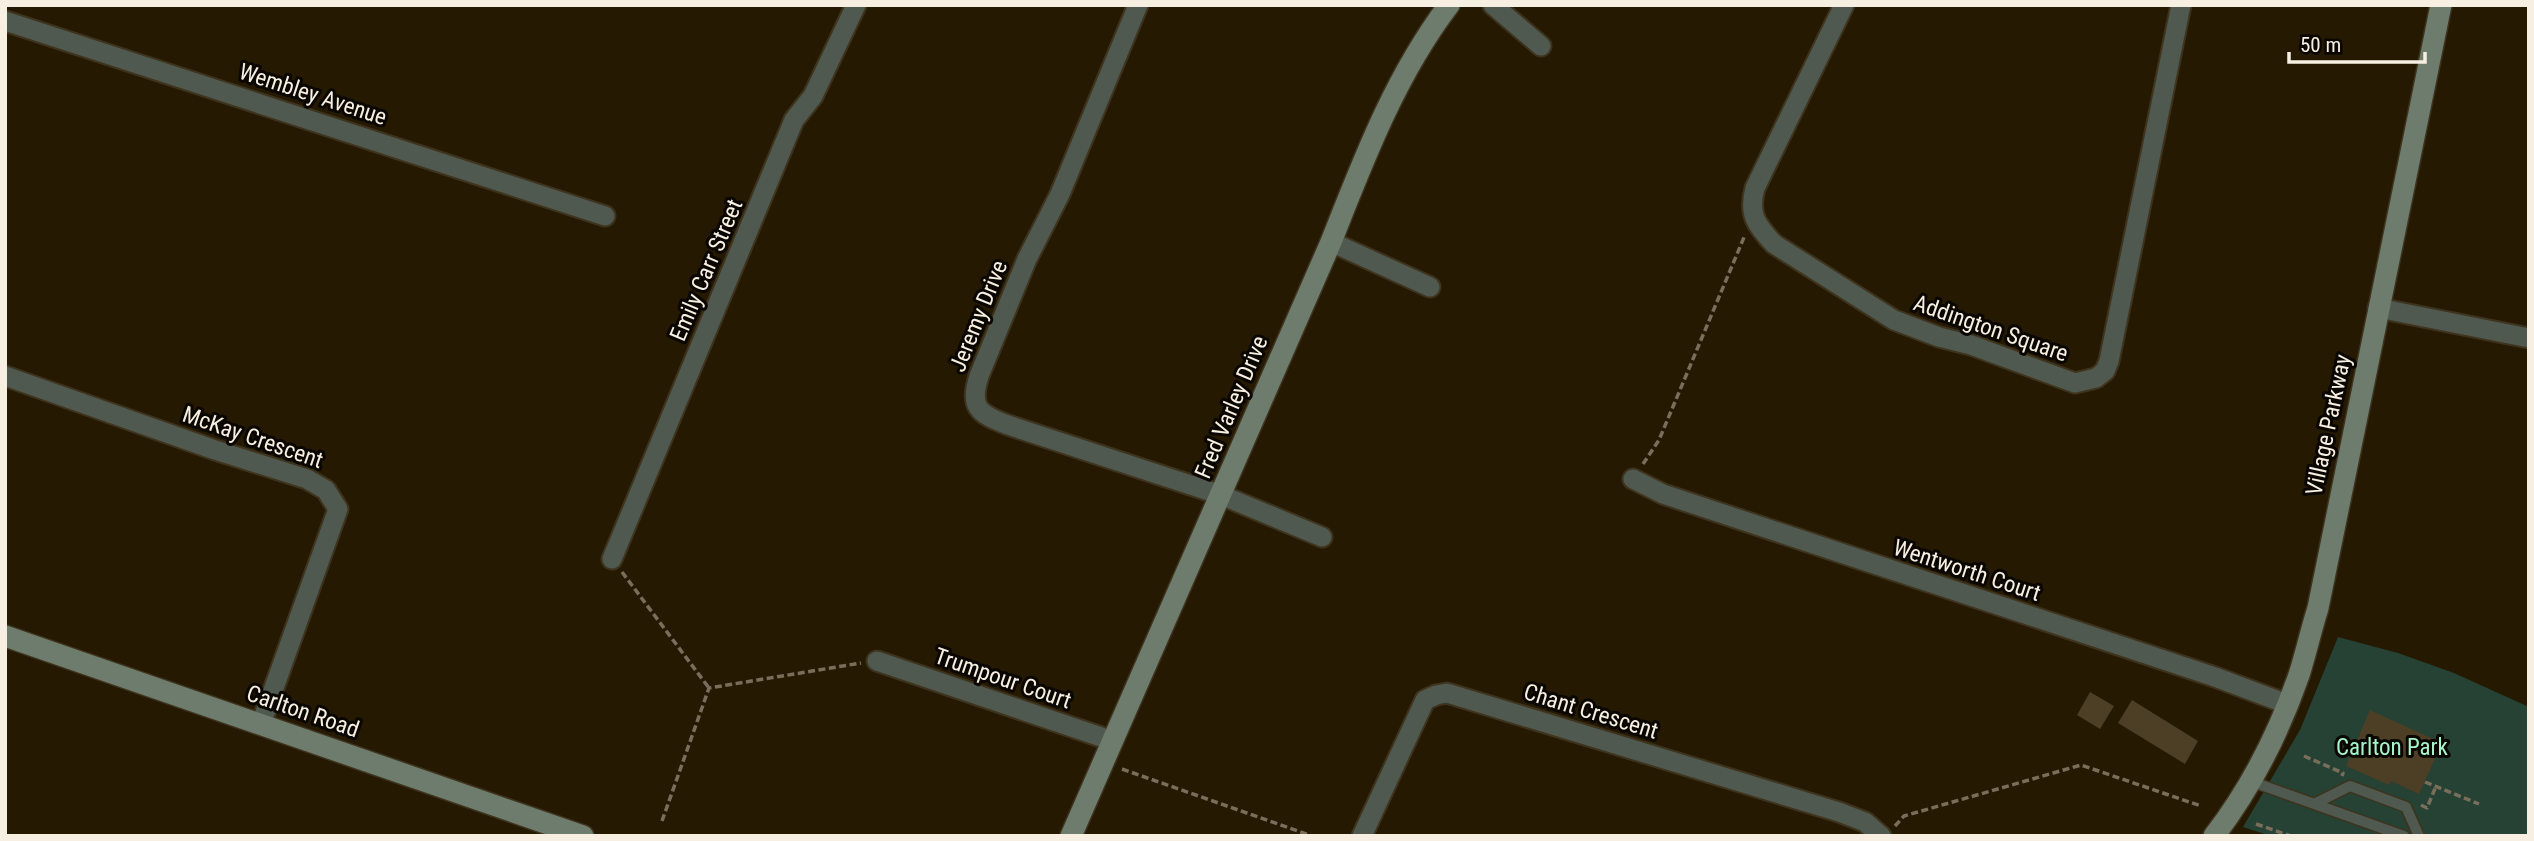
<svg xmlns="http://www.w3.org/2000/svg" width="2534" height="841" viewBox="0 0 2534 841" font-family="'Roboto Condensed',sans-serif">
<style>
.green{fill:#254234}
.building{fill:#4c3f26}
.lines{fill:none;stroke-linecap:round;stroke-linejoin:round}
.lane-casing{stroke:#3e331d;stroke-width:13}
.street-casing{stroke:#3e331d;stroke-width:23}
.secondary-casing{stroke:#3e331d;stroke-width:24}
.path{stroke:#796e5b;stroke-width:3.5;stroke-dasharray:7 3.5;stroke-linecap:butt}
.lane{stroke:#4f594f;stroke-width:10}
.street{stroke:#4f594f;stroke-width:19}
.secondary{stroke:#6d7c6d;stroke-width:21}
.labels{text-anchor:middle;stroke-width:6;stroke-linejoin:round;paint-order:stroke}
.street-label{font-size:23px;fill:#f7efe1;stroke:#0a0601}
.park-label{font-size:23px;fill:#a5f5cc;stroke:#0a0601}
</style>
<rect width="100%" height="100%" fill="#251902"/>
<!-- green -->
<path class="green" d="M2338,637L2398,653L2454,673L2529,707V836H2271L2243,827L2300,730Z"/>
<!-- building -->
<path class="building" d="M2090,692L2114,706L2100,729L2077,715Z
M2132,700L2198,741L2185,764L2118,723Z
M2370,710L2442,743L2419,794L2391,781L2389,785L2346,766Z"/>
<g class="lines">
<!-- lane casing -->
<g class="lane-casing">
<path id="lane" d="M2250,781L2404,836
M2314,804L2350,786L2406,807L2419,836"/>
</g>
<!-- street casing -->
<g class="street-casing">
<path id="street" d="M1138,5L1060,194L1027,259L979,376C969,408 979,414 1008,425L1221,495L1322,537
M1493,5L1541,46
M1844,5L1755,188C1748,214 1756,225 1774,244L1894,320L1939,337L1971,345L2075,383L2096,378L2105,371L2109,361L2181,5
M5,21L605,216
M1331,242L1430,287
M2378,308L2529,338
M5,376L215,450L307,479L326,490L338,509L261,724
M1633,479L1663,494L2215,677L2287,704
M612,559L794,120L813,96L856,5
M877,661L1113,741
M1362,836L1425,700L1436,695L1447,693L1839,812L1865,822L1881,836"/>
</g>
<!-- secondary casing -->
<g class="secondary-casing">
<path id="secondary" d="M5,636L583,836
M1071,836L1331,242C1363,161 1395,76 1449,5
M2214,836C2251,788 2279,732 2299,675C2306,653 2311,630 2318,608L2441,5"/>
</g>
<!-- path -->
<path class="path" d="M1643,464L1659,440L1745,235
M622,572L709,688
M2304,756L2343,773L2342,776
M1122,769L1312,836
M2425,782L2479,804
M2421,805L2427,808L2436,786
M662,821L709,688L861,663
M2256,824L2291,836
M1895,826L1904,816L2081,765L2201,806"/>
<!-- lane -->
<use href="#lane" class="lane"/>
<!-- street -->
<use href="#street" class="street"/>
<!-- secondary -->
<use href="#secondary" class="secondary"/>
</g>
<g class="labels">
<!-- street labels -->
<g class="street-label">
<text transform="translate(313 94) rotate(18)" y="8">Wembley Avenue</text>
<text transform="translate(706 270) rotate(-67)" y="8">Emily Carr Street</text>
<text transform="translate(978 316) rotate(-68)" y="8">Jeremy Drive</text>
<text transform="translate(1991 328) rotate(19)" y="8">Addington Square</text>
<text transform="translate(1231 407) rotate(-67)" y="8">Fred Varley Drive</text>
<text transform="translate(2328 425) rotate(-78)" y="8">Village Parkway</text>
<text transform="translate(253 437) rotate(19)" y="8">McKay Crescent</text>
<text transform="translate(1967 570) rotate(18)" y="8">Wentworth Court</text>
<text transform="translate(1003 678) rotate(19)" y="8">Trumpour Court</text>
<text transform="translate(303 711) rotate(19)" y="8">Carlton Road</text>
<text transform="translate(1591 711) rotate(17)" y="8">Chant Crescent</text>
</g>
<!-- park labels -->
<g class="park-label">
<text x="2392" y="755">Carlton Park</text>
</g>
</g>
<!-- border -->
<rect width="2534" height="841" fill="none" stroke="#f7efe1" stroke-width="14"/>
<!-- scale -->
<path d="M2289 52v10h136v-10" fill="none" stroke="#f7efe1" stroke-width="3.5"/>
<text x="2300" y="52" font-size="21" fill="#f7efe1" stroke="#0a0601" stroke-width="5" paint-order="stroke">50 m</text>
</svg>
